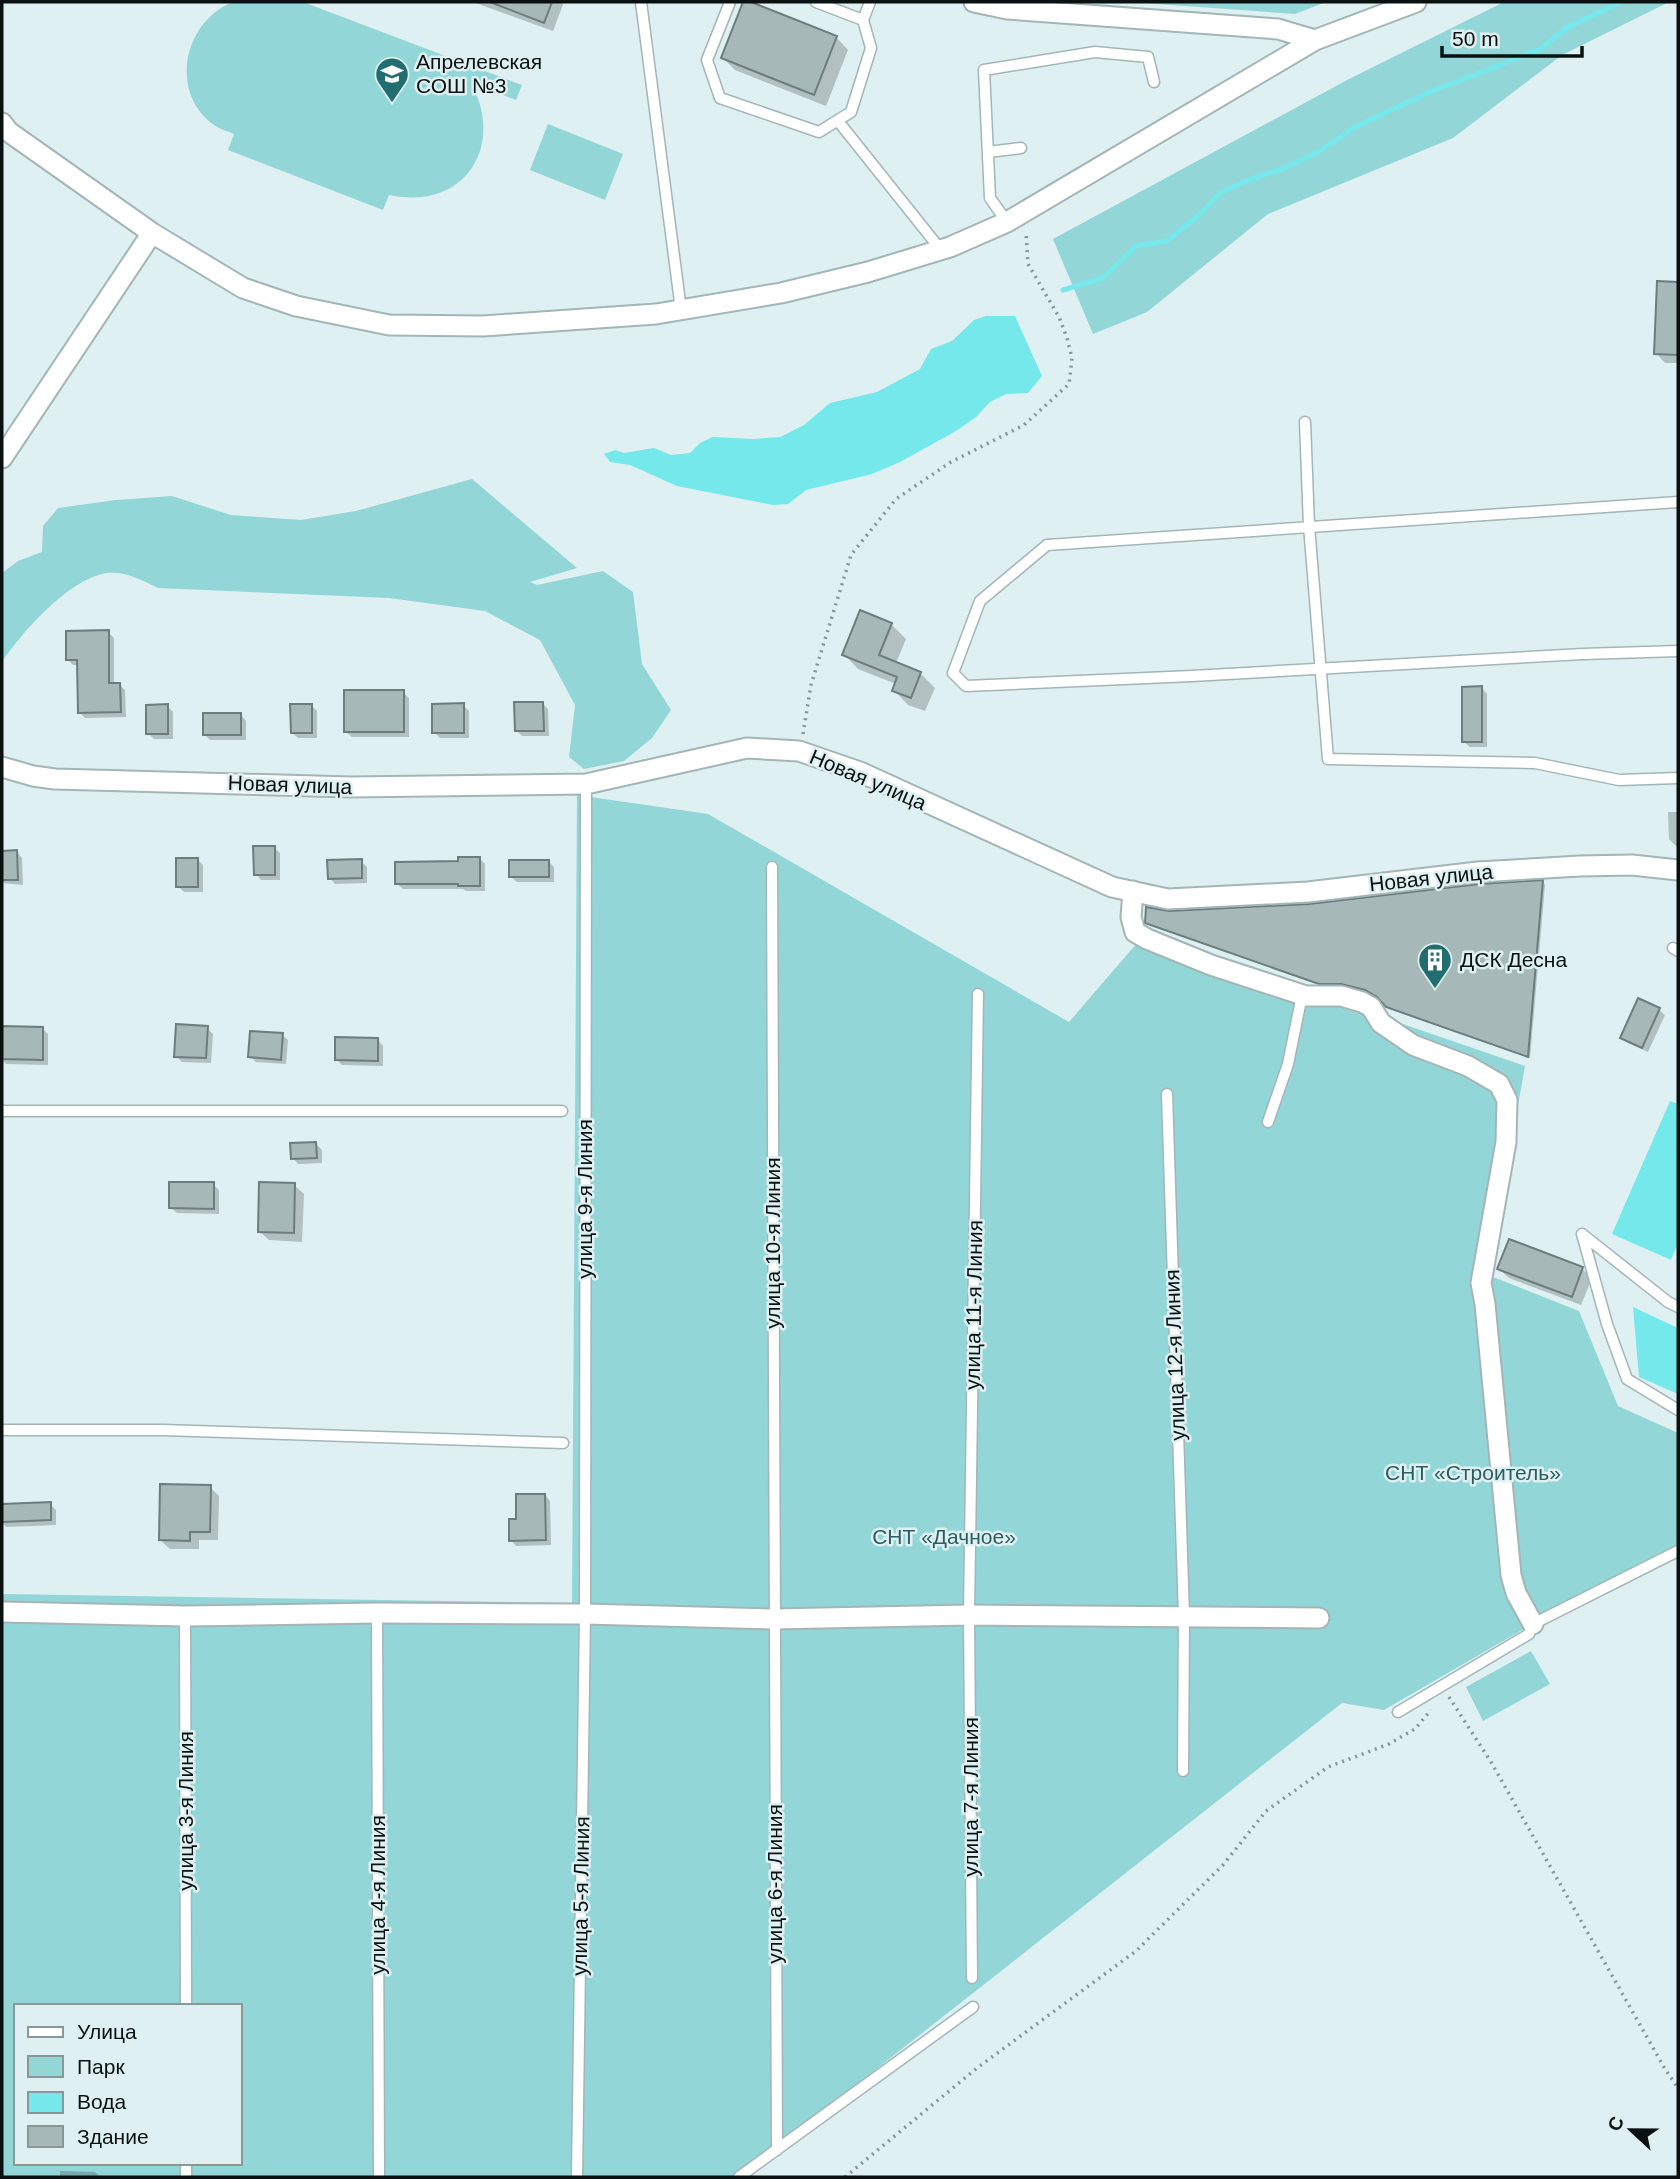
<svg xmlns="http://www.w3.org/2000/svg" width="1680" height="2179" viewBox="0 0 1680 2179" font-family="Helvetica,sans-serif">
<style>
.green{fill:#93d6d8;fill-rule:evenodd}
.water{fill:#75e8ec}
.shadow{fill:#0003}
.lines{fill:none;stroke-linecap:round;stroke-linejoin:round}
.stream{stroke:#75e8ec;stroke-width:5}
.building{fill:#a6b8b8;stroke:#6d7d7e;stroke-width:2}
.lane-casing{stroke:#a4b5b6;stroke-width:13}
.street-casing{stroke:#a4b5b6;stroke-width:23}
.path{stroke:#879495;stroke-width:3.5;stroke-dasharray:2 5;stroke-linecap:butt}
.lane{stroke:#fff;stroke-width:10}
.street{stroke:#fff;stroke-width:19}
.labels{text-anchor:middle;stroke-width:5;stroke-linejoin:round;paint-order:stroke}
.poi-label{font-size:21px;fill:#0b1111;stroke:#def0f1;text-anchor:start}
.street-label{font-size:21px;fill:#0b1111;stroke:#def0f1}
.park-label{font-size:21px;fill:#2b5e5f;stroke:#def0f1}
</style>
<rect width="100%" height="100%" fill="#def0f1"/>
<!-- green -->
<path class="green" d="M233,2H303L522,85L516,100L471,83C506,148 463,211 389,195L383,210L228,150L234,134C227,131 220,129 214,125C168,92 184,21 233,2Z
M1129,2H1326L1295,14Z
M1504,2H1669L1562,55L1453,138L1268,214L1147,312L1093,334L1053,239L1349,79Z
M548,124L623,154L605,200L530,170Z
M472,479L577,568L530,582L537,585L603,571L633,592L642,664L671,710L652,738L624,761L584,769L569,757L575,705L540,640L485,611L389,598L158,588C141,580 126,571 107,573C70,578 22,632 2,662V573L18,561L42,552L43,526L58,508L116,500L172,496L231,515L301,520L356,511Z
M577,795L708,814L1069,1022L1150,928L1272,979L1525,1066L1488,1275L1579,1311L1618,1406L1678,1433V1544L1619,1574L1384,1710L1342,1703L739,2177H2V1594L572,1603ZM16,2006H240V2163H16Z
M1531,1651L1550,1684L1483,1721L1466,1687Z"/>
<!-- water -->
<path class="water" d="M986,316H1015L1042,376L1028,393L1006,394L990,402L976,417L956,431L900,462L872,474L806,490L788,504L773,505L677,486L630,465L610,462L604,454L615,450L624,453L654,448L671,455L690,453L700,443L713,437L753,439L780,437L804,425L830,403L877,392L920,369L931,349L952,341L974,320Z
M1670,1101L1678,1104V1243L1671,1260L1612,1234Z
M1633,1307L1678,1328V1394L1639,1377Z"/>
<!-- shadow -->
<path class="shadow" d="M473,2H564L553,31Z
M745,2L836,37L848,50L826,106L735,70L723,58Z
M1659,283L1678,284V363H1665L1656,353Z
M891,624L906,639L896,663L920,673L935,688L925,711L908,705L894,690L896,684L858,669L844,654Z
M108,632L114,638V685H120L125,690L126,717L85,718L79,712V665H73L68,660Z
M1482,688L1487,694V747H1470L1464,742Z
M403,692L409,698V737H352L346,732Z
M543,704L548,709L549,736H522L516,730Z
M311,705L317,711V738H298L292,733Z
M463,705L469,711V738H440L434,732Z
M167,706L173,712V739H154L148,733Z
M241,715L246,721V740H210L205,735Z
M1668,812H1678V848L1669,839Z
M274,848L280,853V880H261L256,874Z
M2,852H17L22,858L23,885L2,883Z
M479,858L485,864V891H466L463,889H403L397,884L460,862Z
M197,859L203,865V892H184L178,886Z
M361,861L367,867V883L335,884L330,878Z
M548,861L554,867V882H517L511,877Z
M1543,882L1545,885L1530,1058L1390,1009L1380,998L1369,992L1345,985H1322L1147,922L1168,913L1309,906Z
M1659,1010L1665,1015L1648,1052L1628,1043L1623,1038Z
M2,1028L43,1029L48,1034V1065L6,1064L2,1060Z
M207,1028L213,1034L211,1063L182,1062L176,1056Z
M282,1035L288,1040L286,1064L256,1062L250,1056Z
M378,1040L383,1046V1066L342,1065L336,1059Z
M316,1144L322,1150V1163L298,1164L293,1158Z
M213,1184L219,1190V1214L177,1213L171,1208Z
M294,1185L304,1194L302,1242L269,1240L259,1231Z
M1510,1242L1582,1269L1592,1278L1581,1305L1509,1278L1499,1269Z
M210,1487L219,1496L218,1540H199V1549H170L160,1540Z
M545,1495L550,1501L551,1545L516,1546L511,1540L518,1521Z
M50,1504L56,1510V1525L6,1527L2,1522V1506Z
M60,2171L95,2172L101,2177H60Z"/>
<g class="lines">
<!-- stream -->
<path class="stream" d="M1063,290L1103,278L1136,246L1167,241L1198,216L1220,193L1251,179L1285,168L1318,152L1355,127L1430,92L1541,49L1566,28L1621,2"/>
</g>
<!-- building -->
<path class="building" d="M490,2H552L544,23Z
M743,2H751L837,36L814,95L721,58Z
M1657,281L1678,282V355L1654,354Z
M860,610L892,623L879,655L921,672L911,698L892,691L897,677L842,655Z
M109,630V683H120L121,712L78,713L77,660H66V631Z
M1482,686V742H1462V687Z
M344,690H404V732H344Z
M514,702H543L544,731H515Z
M464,703V733H432V704Z
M168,704V734H146V705Z
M290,704H312V733H291Z
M203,713H241V735H203Z
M253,846H275V875H254Z
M17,850L18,880H2V851Z
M458,857H480V886H458V884H395V862L458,861Z
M176,858H198V887H176Z
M362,859V878L328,879L327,860Z
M509,860H549V877H509Z
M1543,880L1528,1057L1386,1007L1377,997L1365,990L1341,984H1319L1145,923L1146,907L1169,911L1309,904L1479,884Z
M1638,998L1660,1008L1642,1048L1620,1038Z
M176,1024L208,1026L206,1058L174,1057Z
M2,1026L43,1027V1060L2,1059Z
M250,1031L283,1033L281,1060L248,1057Z
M335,1037L378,1038V1061L335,1060Z
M316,1142L317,1158L291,1159L290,1143Z
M169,1182H214V1209L169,1208Z
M259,1182L295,1183L294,1233L258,1232Z
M1509,1239L1583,1267L1572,1297L1497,1269Z
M160,1484L211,1485L210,1532H190V1541L159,1540Z
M516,1494H545L546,1540L509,1541V1519H516Z
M51,1502V1520L2,1522V1504Z"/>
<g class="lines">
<!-- lane casing -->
<g class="lane-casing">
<path id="lane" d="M641,2L681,310
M730,2L707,60L720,98L819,132L851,112L871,48L863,20L816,2
M863,20L870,2
M838,121L941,250
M988,152L1021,148
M1007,222L990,198L984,70L1095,52L1148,57L1154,82
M1305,422L1309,526L1328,759L1535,763L1619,780L1678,778
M1678,502L1047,545L980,601L953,673L966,686L1192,676L1583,654L1678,651
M772,867L777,2150
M1673,948L1678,951
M1167,1094L1184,1616L1183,1771
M2,1111H562
M1268,1122L1288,1064L1302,995
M1582,1234L1607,1324L1627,1379L1678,1410
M1582,1234L1668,1302L1678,1307
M2,1430H163L563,1443
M377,1613L379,2177
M185,1616L186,2006
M1398,1712L1529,1634L1533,1624L1678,1551
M972,1978L969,1615L978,994
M186,2163V2177
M577,2177L585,1614L586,784
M739,2177L973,2007"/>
</g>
<!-- street casing -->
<g class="street-casing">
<path id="street" d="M974,2L1007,9L1278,29L1315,40L1416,2
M2,123L9,132L152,233L2,458
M152,233L243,288L296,306L389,325L483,326L656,314L781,293L868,272L950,247L1007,222L1315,40
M2,767L33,776L55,779L351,787L586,784L747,748L799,751L860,772L1112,887L1168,899L1308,892L1478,872L1580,866L1632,865L1678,870
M1133,891L1131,917L1135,932L1147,939L1211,965L1306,996H1341L1362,1002L1371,1007L1381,1023L1413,1045L1468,1066L1499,1084L1507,1100L1506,1142L1481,1283L1485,1304L1511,1575L1516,1593L1533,1624
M2,1612L185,1616L377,1613L585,1614L774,1619L969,1615L1319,1618"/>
</g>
<!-- path -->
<path class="path" d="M803,734L811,685L851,555L896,499L951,462L1024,425L1069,384L1072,358L1067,338L1059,317L1028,264L1026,232
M1449,1697L1491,1762L1665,2069L1678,2088
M845,2177L977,2068L1136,1951L1223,1865L1266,1811L1328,1767L1389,1744L1415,1729L1431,1710"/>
<!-- lane -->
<use href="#lane" class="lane"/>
<!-- street -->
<use href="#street" class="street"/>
</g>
<!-- icons -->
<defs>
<g id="school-pin" transform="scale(1.75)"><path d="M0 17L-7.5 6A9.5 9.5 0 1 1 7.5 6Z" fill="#216d6f" stroke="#def0f1"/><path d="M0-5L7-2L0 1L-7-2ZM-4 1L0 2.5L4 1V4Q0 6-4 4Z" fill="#fff"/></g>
<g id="building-pin" transform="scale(1.75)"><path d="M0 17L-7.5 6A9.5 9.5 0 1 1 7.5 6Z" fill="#216d6f" stroke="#def0f1"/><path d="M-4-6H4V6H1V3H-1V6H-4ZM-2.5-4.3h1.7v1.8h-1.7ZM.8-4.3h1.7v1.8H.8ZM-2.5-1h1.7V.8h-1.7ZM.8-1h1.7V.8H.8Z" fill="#fff"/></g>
</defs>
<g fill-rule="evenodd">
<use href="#school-pin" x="392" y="74"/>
<use href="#building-pin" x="1435" y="960"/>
</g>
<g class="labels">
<!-- poi labels -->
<g class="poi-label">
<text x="416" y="69">Апрелевская<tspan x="416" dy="24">СОШ №3</tspan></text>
<text x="1460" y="967">ДСК Десна</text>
</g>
<!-- street labels -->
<g class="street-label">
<text transform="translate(868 780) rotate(23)" y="7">Новая улица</text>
<text transform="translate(290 785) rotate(2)" y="7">Новая улица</text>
<text transform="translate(1431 878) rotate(-6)" y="7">Новая улица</text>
<text transform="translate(585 1199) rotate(-90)" y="7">улица 9-я Линия</text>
<text transform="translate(773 1243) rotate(-90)" y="7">улица 10-я Линия</text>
<text transform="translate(974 1305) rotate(-89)" y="7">улица 11-я Линия</text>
<text transform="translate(1175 1355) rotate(-92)" y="7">улица 12-я Линия</text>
<text transform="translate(971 1797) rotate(-90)" y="7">улица 7-я Линия</text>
<text transform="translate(186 1811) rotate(-90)" y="7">улица 3-я Линия</text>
<text transform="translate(775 1884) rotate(-90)" y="7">улица 6-я Линия</text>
<text transform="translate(378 1895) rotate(-90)" y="7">улица 4-я Линия</text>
<text transform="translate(581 1896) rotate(-89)" y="7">улица 5-я Линия</text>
</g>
<!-- park labels -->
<g class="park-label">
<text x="1473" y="1480">СНТ «Строитель»</text>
<text x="944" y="1544">СНТ «Дачное»</text>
</g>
</g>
<!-- border -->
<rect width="1680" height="2179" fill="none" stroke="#0b1111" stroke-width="7"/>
<!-- legend -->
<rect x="14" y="2004" width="228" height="161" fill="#def0f1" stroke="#8a9797" stroke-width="2"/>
<rect x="28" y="2027" width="35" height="10" fill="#ffffff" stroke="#8a9797" stroke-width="2"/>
<text x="77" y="2039" font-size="21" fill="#0b1111">Улица</text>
<rect x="28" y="2056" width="35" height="21" fill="#93d6d8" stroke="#8a9797" stroke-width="2"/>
<text x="77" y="2074" font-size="21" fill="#0b1111">Парк</text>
<rect x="28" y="2092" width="35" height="21" fill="#75e8ec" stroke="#8a9797" stroke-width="2"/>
<text x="77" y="2109" font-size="21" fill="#0b1111">Вода</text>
<rect x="28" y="2126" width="35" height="21" fill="#a6b8b8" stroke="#8a9797" stroke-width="2"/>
<text x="77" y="2144" font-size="21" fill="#0b1111">Здание</text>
<!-- north arrow -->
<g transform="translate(1631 2130) rotate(292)" stroke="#def0f1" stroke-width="5" paint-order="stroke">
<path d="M0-5L12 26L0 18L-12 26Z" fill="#0b1111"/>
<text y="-10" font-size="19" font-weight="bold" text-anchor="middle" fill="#0b1111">С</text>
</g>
<!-- scale -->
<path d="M1442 46v10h140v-10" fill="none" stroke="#0b1111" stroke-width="3.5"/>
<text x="1452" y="46" font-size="21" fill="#0b1111" stroke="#def0f1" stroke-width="5" paint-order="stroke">50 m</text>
</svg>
